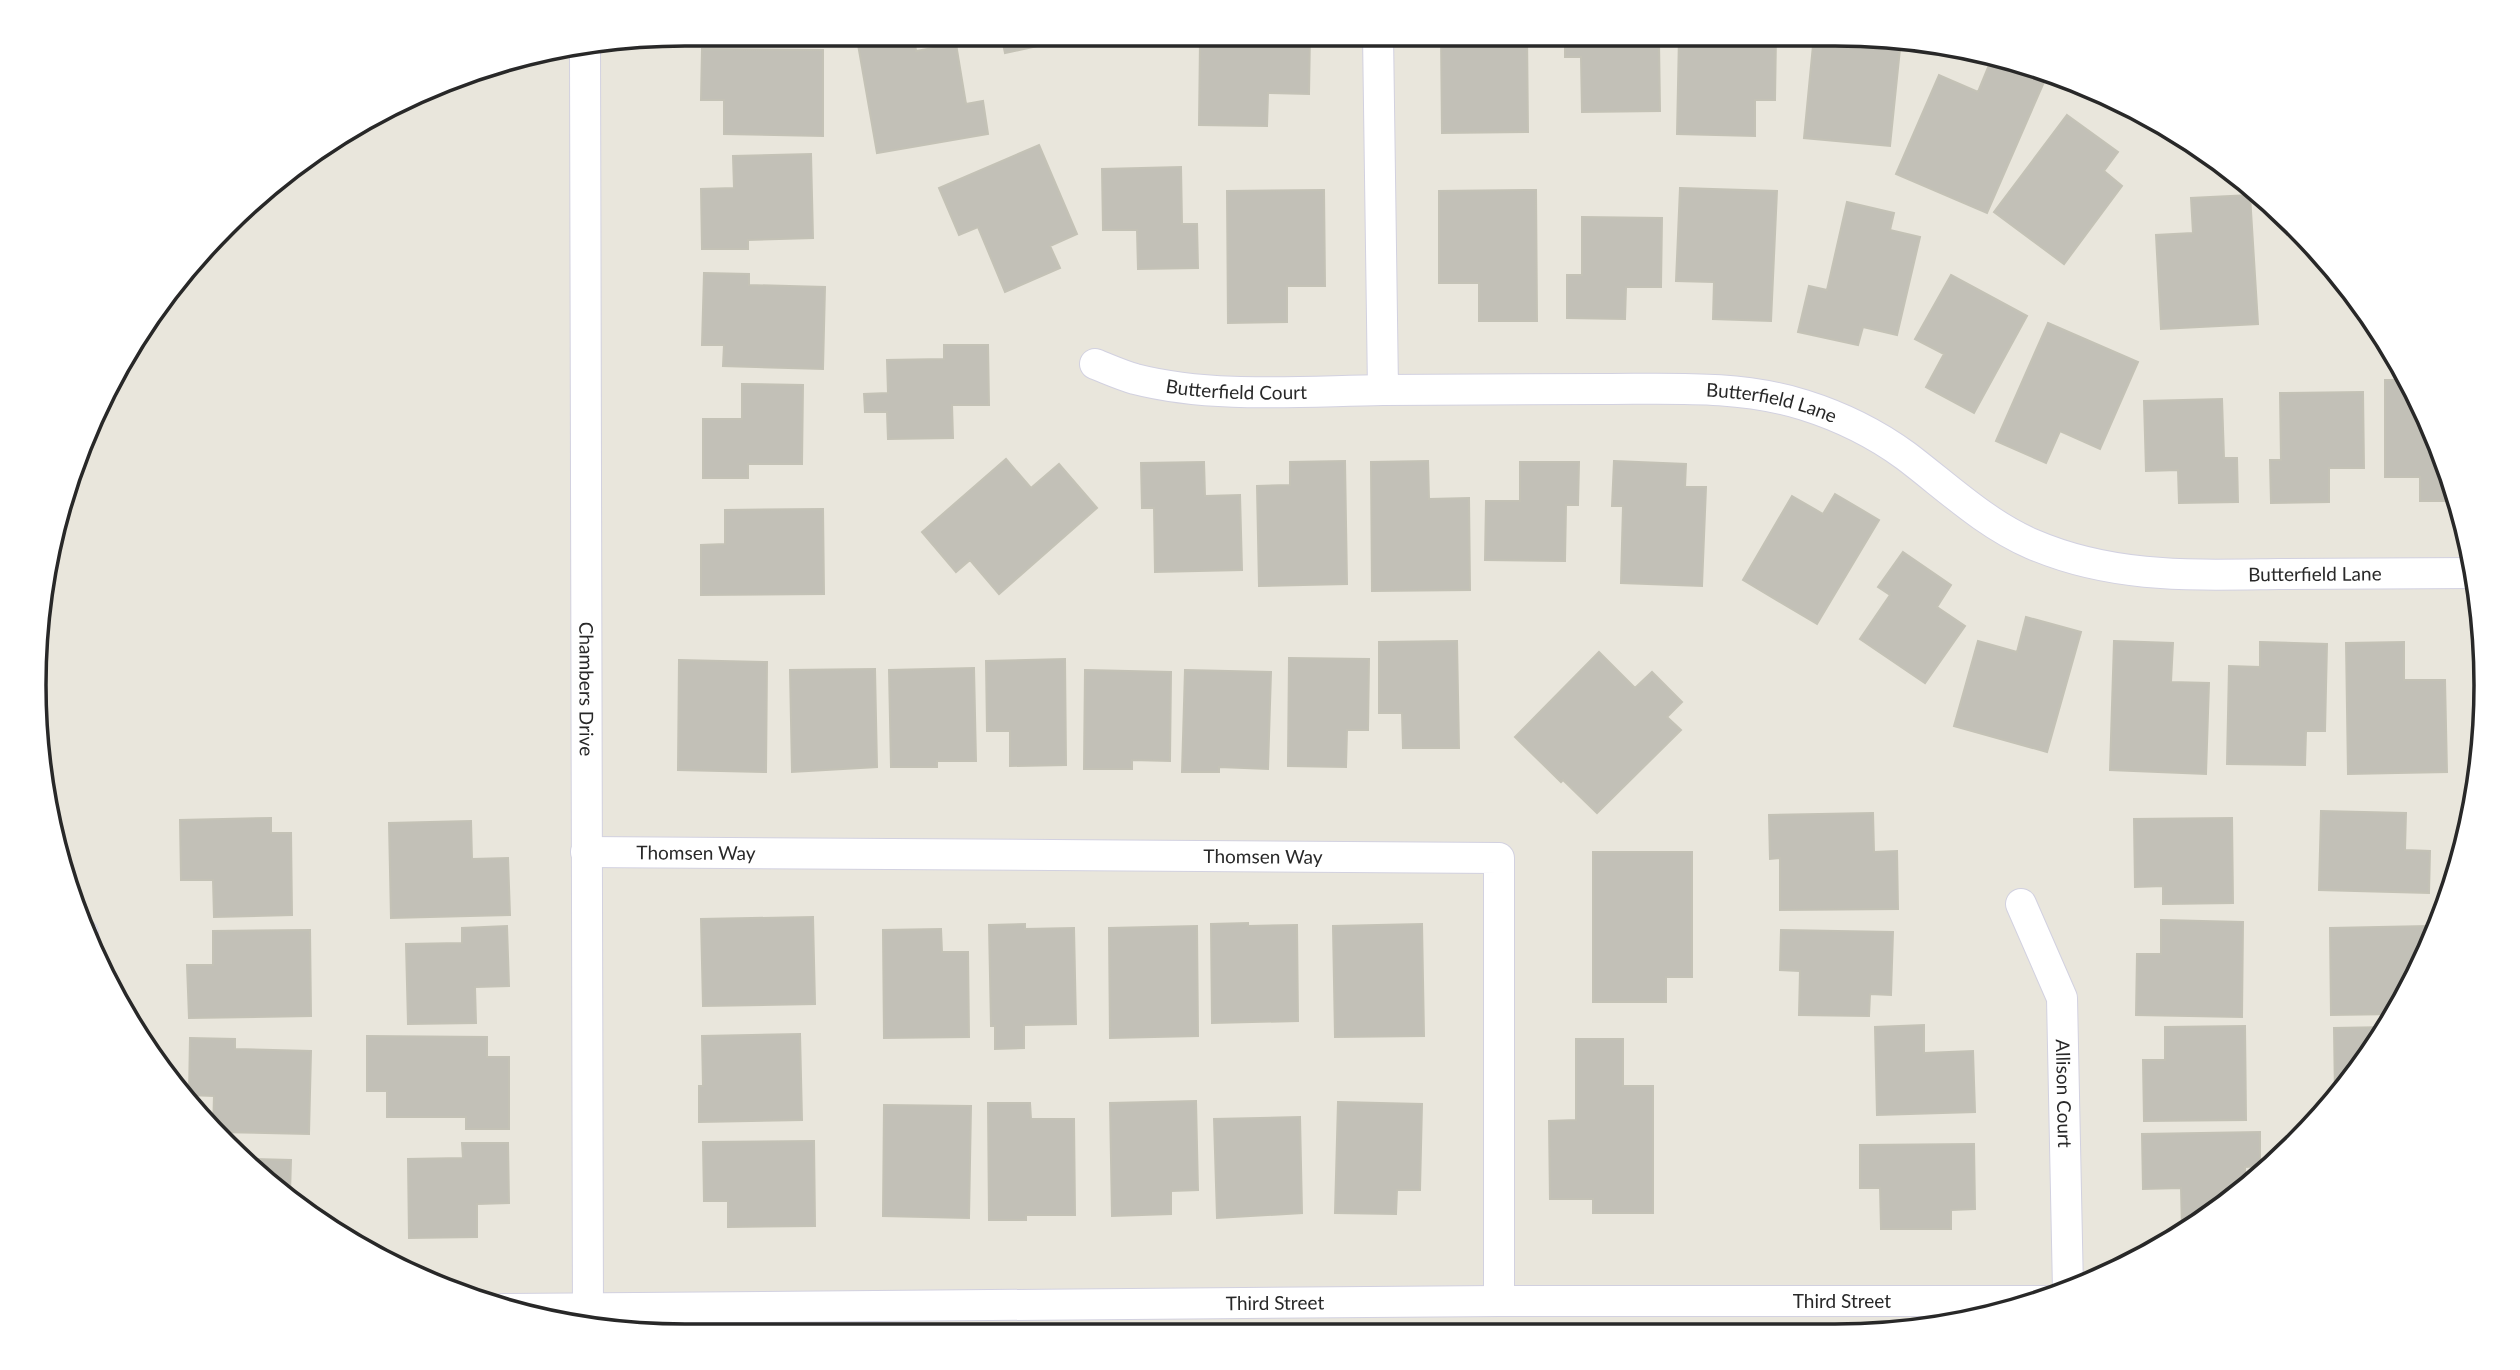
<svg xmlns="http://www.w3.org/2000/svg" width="2520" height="1370" viewBox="0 0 2520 1370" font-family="Lato,sans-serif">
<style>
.building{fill:#c2c0b7;stroke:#c4c2b6;stroke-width:2}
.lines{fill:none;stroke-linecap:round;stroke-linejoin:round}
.street-casing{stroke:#d2d1e0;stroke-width:32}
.street{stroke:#fff;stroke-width:30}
.labels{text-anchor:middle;stroke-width:5;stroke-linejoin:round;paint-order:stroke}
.street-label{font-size:19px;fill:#282828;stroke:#fff}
.rim{fill:none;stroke:#282828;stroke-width:3.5}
</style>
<rect width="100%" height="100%" fill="#e9e6dc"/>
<!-- building -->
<path class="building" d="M856,33L914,34L916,51L956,44L966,104L983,101L988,134L877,153Z
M1001,34H1082L1083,36L1005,53Z
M1266,34H1310L1309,94L1268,93L1267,126L1199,125L1200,42L1266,43Z
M1441,34H1527L1528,132L1442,133Z
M1565,34H1625V43L1659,42L1660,111L1582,112L1581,57H1565Z
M1709,34L1776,35L1775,100H1755V136L1677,134L1679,36L1709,37Z
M1814,35H1869L1868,46L1900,49L1890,146L1804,138Z
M702,49L823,50V136L724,134V100H701Z
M1991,60L2044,82L1987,213L1896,174L1939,75L1978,92Z
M2067,115L2118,152L2104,171L2122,186L2064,264L1994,212Z
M1039,145L1077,234L1050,246L1060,268L1005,292L978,227L959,235L939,188Z
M811,154L813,238L748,240V249H702L701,189L734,188L733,156Z
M1181,167L1182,224H1197L1198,268L1138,269L1137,230H1103L1102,169Z
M1680,188L1777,191L1771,321L1713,319L1714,282L1676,281Z
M1324,190L1325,286H1287V322L1228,323L1227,191Z
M1536,190L1537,321H1479V283H1439V191Z
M2250,195L2258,324L2161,329L2156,235L2193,233L2191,198Z
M1847,202L1894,213L1890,230L1920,237L1897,335L1863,327L1858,345L1798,332L1809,286L1827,290Z
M1582,217L1662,218L1661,287H1626L1625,319L1567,318V275H1582Z
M704,273L749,274V285L825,287L823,369L723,366L724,345H702Z
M1951,275L2027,316L1974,413L1926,387L1944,354L1915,339Z
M2048,323L2138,362L2100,449L2060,431L2046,463L1996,441Z
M944,345H988L989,405H952L953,438L888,439L887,412H865L864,394L888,393L887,360L944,359Z
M2385,380H2409L2419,396L2459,501H2420V477H2385Z
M742,384L803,385L802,464H748V478H703V419H742Z
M2363,392L2364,468H2329V502L2271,503L2270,460H2281L2280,393Z
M2222,399L2224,458H2237L2238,502L2179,503L2178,470L2146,471L2144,401Z
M1006,459L1031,488L1059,464L1097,508L999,594L970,560L956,572L922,532Z
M1345,461L1347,584L1259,586L1257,486L1290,485V462Z
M1428,461L1429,499L1469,498L1470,590L1372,591L1371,462Z
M1614,461L1686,464L1685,487H1706L1702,586L1621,583L1623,506H1612Z
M1204,462L1205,496L1240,495L1242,570L1155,572L1154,508H1142L1141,463Z
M1520,462H1579L1578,505H1566L1565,561L1485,560L1486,501H1520Z
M1835,494L1879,520L1817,624L1743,580L1792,496L1823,514Z
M823,509L824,594L701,595V545L725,544V510Z
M1903,552L1951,585L1937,607L1965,626L1925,683L1860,639L1890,595L1878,587Z
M2026,617L2081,632L2047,752L1954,726L1978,641L2017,652Z
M1457,641L1459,748H1403L1402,713H1379V642Z
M2114,641L2173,643L2171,682L2209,683L2206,774L2110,770Z
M2260,642L2327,644L2325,731H2306L2305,765L2227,764L2229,666L2260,667Z
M2404,642V680H2445L2447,772L2348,774L2346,643Z
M1599,652L1635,688L1652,672L1682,702L1667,717L1681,730L1597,813L1563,780L1561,782L1515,737Z
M1289,658L1369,659L1368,730H1347L1346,767L1288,766Z
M1065,659L1066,765L1010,766V731H987L986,661Z
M679,660L767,662L766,772L678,770Z
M974,668L976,761H937V767H891L889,670Z
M875,669L877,767L792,772L790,670Z
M1085,670L1171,672L1170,761L1132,760V769H1084Z
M1185,670L1271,672L1268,769L1219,767V772H1182Z
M2321,811L2406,813L2405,850L2430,851L2429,893L2319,890Z
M1873,813L1874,852L1897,851L1898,909L1780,910V858L1770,859L1769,815Z
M271,818V833H291L292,915L214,917L213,880H181L180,820Z
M2232,818L2233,903L2163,904V886L2135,887L2134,819Z
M471,821L472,859L508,858L510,915L391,918L389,823Z
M1593,852H1692V977H1666V1002H1593Z
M813,917L815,1004L703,1006L701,919Z
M2161,920L2243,922L2242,1017L2136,1015L2137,954H2161Z
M1248,923V926L1297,925L1298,1021L1212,1023L1211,924Z
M1025,924V929L1074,928L1076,1024L1024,1025V1048L995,1049V1026H991L989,925Z
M1422,924L1424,1036L1335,1037L1333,926Z
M507,926L509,986L475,987L476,1023L408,1024L406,944L462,943V928Z
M1197,926L1198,1036L1110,1038L1109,928Z
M2428,926V948L2415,976H2408V992L2397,1014L2331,1015L2330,928Z
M941,929L942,952H968L969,1037L884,1038L883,930Z
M310,930L311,1016L189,1018L187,965H213V931Z
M1781,930L1893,932L1891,995L1870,994L1869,1016L1799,1015L1800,971L1780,970Z
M1924,1025V1053L1973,1051L1975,1112L1877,1115L1875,1027Z
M2245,1026L2246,1120L2144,1121L2143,1060H2165V1027Z
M2388,1027L2338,1096H2335L2334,1028Z
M800,1034L802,1120L699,1122V1086H703L702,1036Z
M367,1036L487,1037V1057H509V1129H466V1117H387V1091H367Z
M190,1038L235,1039V1049L311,1051L309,1134L216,1132L213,1130L214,1096L189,1095Z
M1576,1039H1623V1086H1653V1213H1593V1199H1550L1549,1121L1576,1120Z
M1196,1101L1198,1190L1171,1191V1214L1112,1216L1110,1103Z
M1338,1102L1422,1104L1420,1190H1397L1396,1214L1335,1213Z
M988,1103H1030L1031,1119H1074L1075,1215H1026V1220H989Z
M884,1105L971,1106L969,1218L883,1216Z
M1300,1117L1302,1213L1217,1218L1214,1119Z
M2260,1132V1166L2245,1167V1185L2194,1228L2182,1229L2181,1188L2143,1189L2142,1134Z
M814,1141L815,1226L728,1227V1201H704L703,1142Z
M462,1143H508L509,1203L477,1204V1237L409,1238L408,1159L463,1158Z
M1974,1144L1975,1209L1951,1210V1229H1881L1880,1188H1860V1145Z
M249,1159L291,1160L290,1193Z"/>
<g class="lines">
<!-- street casing -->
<g class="street-casing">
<g id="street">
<path id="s1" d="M1378,34L1383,390C1457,390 1531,390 1605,389C1672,389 1740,385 1804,405C1839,416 1876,434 1906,456C1947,487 1984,523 2032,544C2113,579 2194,575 2279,574C2344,574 2409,573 2474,573"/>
<path id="s2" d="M585,50L588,1326"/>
<path id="s3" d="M1095,364C1108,369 1121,375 1135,379C1213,399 1302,391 1383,390"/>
<path id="s4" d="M586,852L1499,858V1301"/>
<path id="s5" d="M2021,904L2062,998L2068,1290"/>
<path d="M83,934V935"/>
<path id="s6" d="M503,1309L1499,1301H2046"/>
</g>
</g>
<!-- street -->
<use href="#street" class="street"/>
</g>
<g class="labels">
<!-- street labels -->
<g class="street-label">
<text dy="7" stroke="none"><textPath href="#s3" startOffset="145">Butterfield Court</textPath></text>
<text dy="7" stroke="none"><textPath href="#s1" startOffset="746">Butterfield Lane</textPath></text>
<text dy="7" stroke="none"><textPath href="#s1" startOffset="1334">Butterfield Lane</textPath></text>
<text dy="7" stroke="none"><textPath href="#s2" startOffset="639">Chambers Drive</textPath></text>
<text dy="7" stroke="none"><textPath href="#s4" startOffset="110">Thomsen Way</textPath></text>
<text dy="7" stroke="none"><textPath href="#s4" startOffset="677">Thomsen Way</textPath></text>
<text dy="7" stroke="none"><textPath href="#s5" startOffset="198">Allison Court</textPath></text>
<text dy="7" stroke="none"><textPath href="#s6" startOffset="1339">Third Street</textPath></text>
<text dy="7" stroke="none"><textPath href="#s6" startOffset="772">Third Street</textPath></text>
</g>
</g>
<!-- crop -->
<path d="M0 0H2520V1370H0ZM685 46H1835A639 639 0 0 1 2474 685V685A639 639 0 0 1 1835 1324H685A639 639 0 0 1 46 685V685A639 639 0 0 1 685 46Z" fill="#fff" fill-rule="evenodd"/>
<path class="rim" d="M685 46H1835A639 639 0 0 1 2474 685V685A639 639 0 0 1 1835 1324H685A639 639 0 0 1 46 685V685A639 639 0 0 1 685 46Z"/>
</svg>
